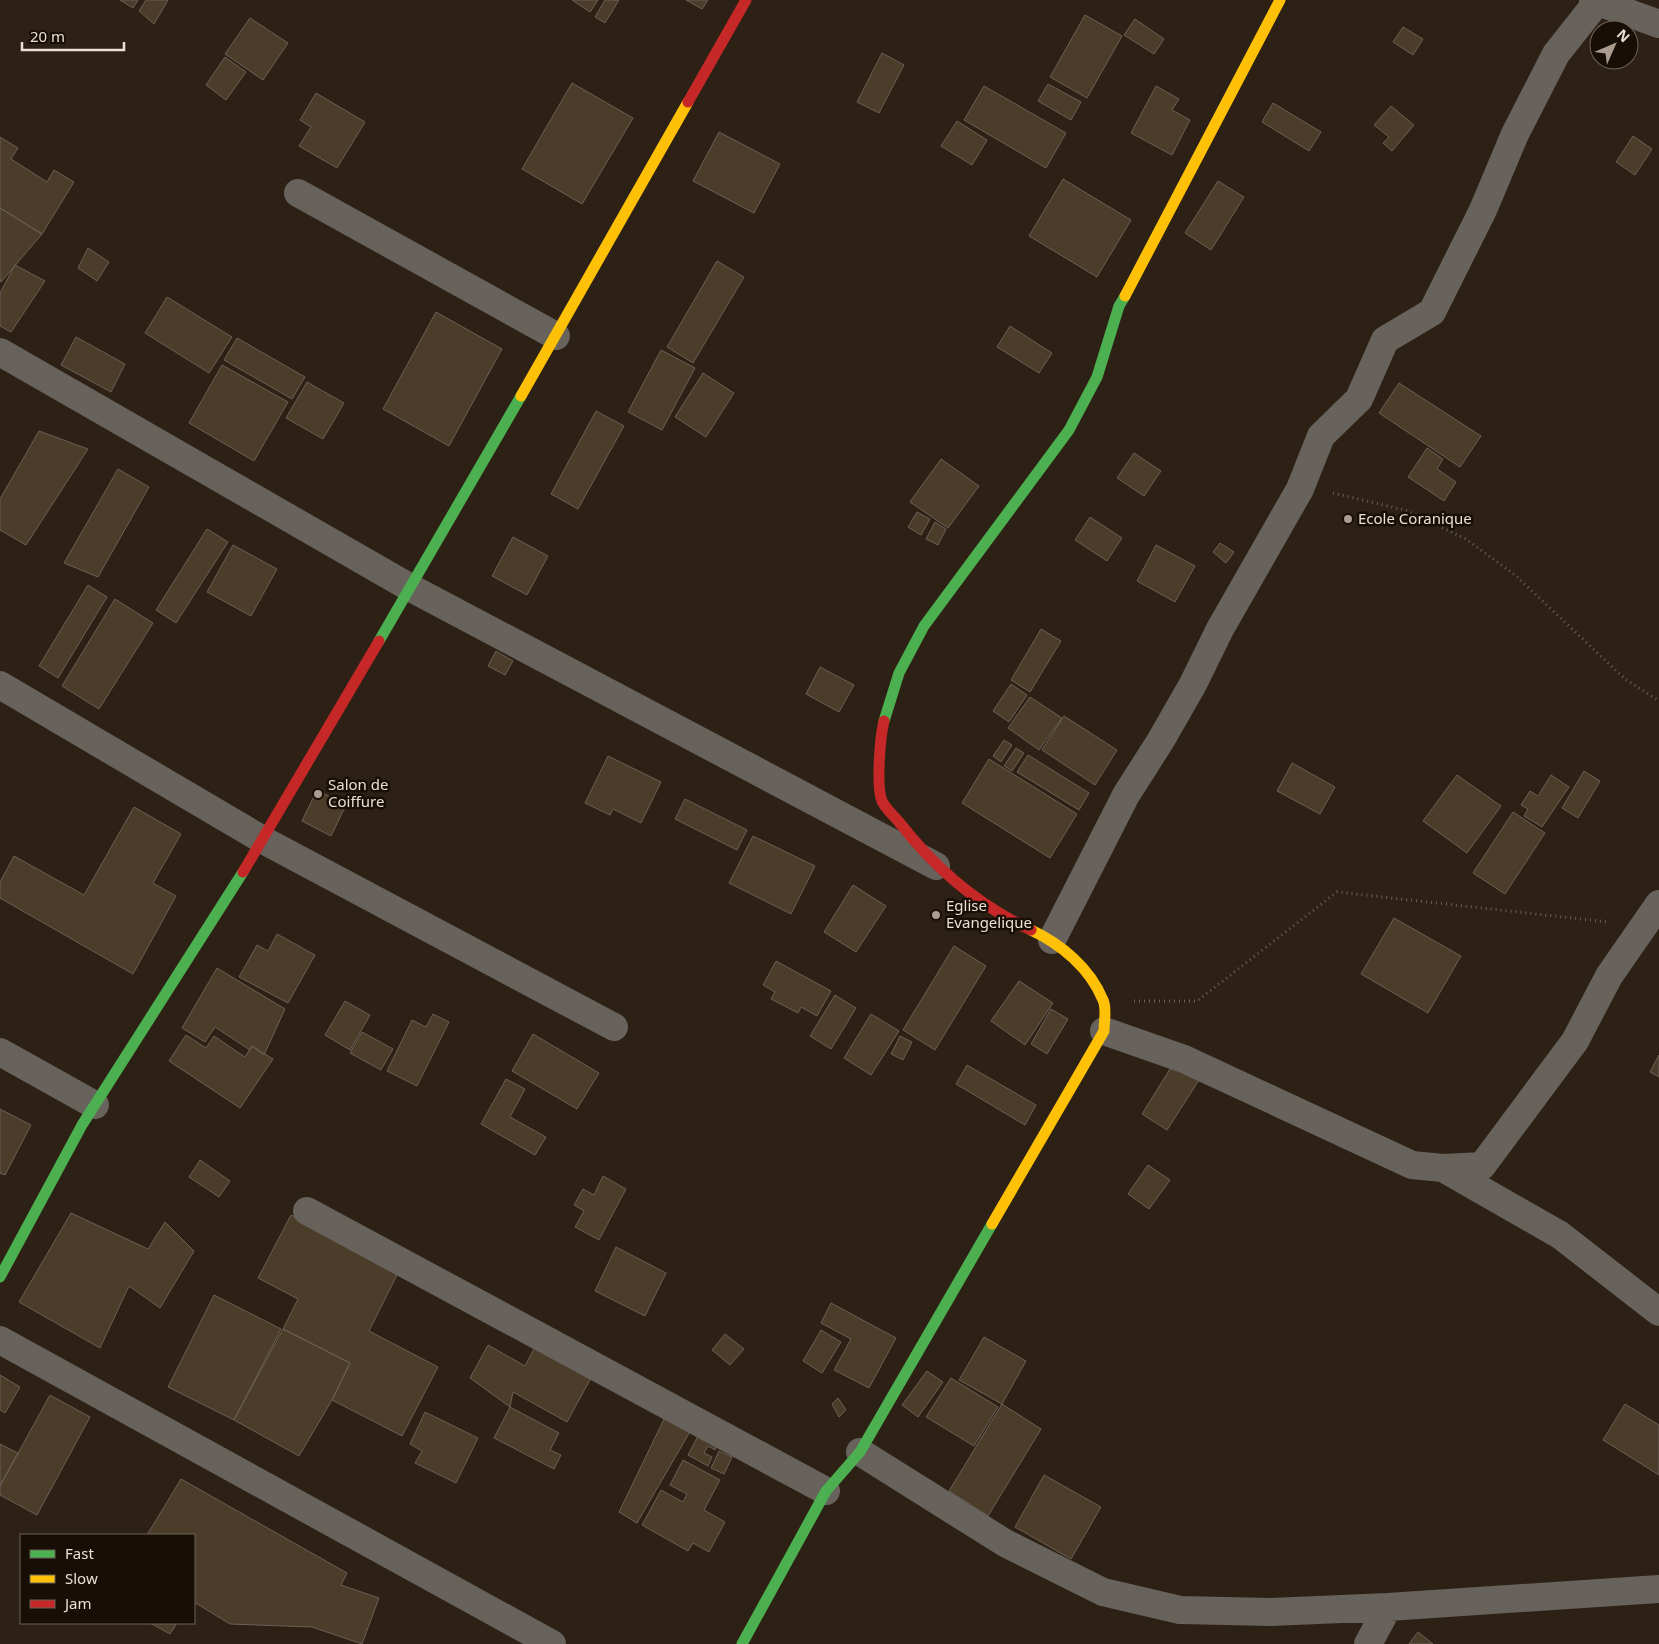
<svg xmlns="http://www.w3.org/2000/svg" width="1659" height="1644" viewBox="0 0 1659 1644" font-family="'Noto Sans',sans-serif">
<style>
.building{fill:#4c3d2a;stroke:#6a6056}
.lines{fill:none;stroke-linecap:round;stroke-linejoin:round}
.path{stroke:#67615b;stroke-width:3;stroke-dasharray:1 4;stroke-linecap:butt}
.street{stroke:#67625c;stroke-width:28}
.fast{stroke:#4caf50;stroke-width:11}
.slow{stroke:#ffc107;stroke-width:11}
.jam{stroke:#c62828;stroke-width:11}
.poi-dot{fill:#aa9c8f;stroke:#170e05;stroke-width:2}
.labels{text-anchor:middle;stroke-width:5;stroke-linejoin:round;paint-order:stroke}
.poi-label{font-size:15px;fill:#eddfd1;stroke:#170e05;text-anchor:start}
</style>
<rect width="100%" height="100%" fill="#2d2115"/>
<!-- building -->
<path class="building" d="M120,0H138L133,8Z
M146,0H168L154,24L139,11Z
M572,0H598L590,12Z
M605,0H619L605,23L595,17Z
M686,0H708L702,9Z
M1085,15L1122,36L1087,98L1050,77Z
M250,18L288,43L263,80L225,54Z
M1135,19L1164,39L1154,54L1124,35Z
M1403,27L1423,39L1413,55L1393,42Z
M882,53L904,65L879,113L857,102Z
M225,57L246,72L226,100L206,85Z
M572,83L633,118L582,204L522,169Z
M1048,84L1081,102L1071,120L1038,101Z
M984,86L1066,133L1046,168L964,120Z
M1156,86L1179,99L1172,110L1190,120L1172,155L1131,133Z
M316,93L365,122L337,168L299,146L311,127L300,120Z
M1273,103L1321,132L1309,151L1262,122Z
M1391,106L1414,125L1392,151L1383,143L1389,137L1374,125Z
M957,121L987,140L972,165L941,146Z
M719,132L780,164L754,213L693,181Z
M1633,136L1652,149L1635,175L1616,162Z
M0,137L18,148L11,159L47,182L54,170L74,182L42,234L0,208Z
M1063,179L1131,220L1097,277L1029,236Z
M1218,181L1244,197L1211,250L1185,233Z
M0,208L42,234L1,282L0,281Z
M88,248L109,262L97,281L78,268Z
M717,261L744,277L693,363L667,347Z
M15,265L45,281L11,332L0,326V293Z
M167,297L232,337L209,373L145,333Z
M436,312L502,349L449,446L383,409Z
M1010,326L1052,353L1039,373L997,347Z
M76,337L125,364L111,392L61,365Z
M237,338L305,377L292,399L224,360Z
M661,350L695,368L662,430L628,412Z
M222,365L288,402L254,461L189,423Z
M703,373L734,393L706,437L675,417Z
M307,382L344,403L323,439L286,418Z
M1399,383L1481,436L1460,467L1379,413Z
M596,411L624,426L578,509L551,494Z
M39,431L88,449L26,545L0,530V499Z
M1427,448L1443,459L1437,469L1456,482L1444,501L1408,477Z
M1134,453L1161,471L1144,496L1117,478Z
M941,459L979,486L948,528L910,502Z
M118,469L149,487L98,577L64,563Z
M917,512L930,519L921,535L908,527Z
M1090,517L1122,538L1107,561L1075,540Z
M935,522L946,529L938,545L926,539Z
M207,529L228,542L176,623L156,610Z
M513,537L548,556L527,595L492,576Z
M1220,543L1234,552L1226,563L1213,552Z
M233,545L277,569L251,616L207,592Z
M1156,545L1195,566L1175,602L1137,581Z
M88,585L107,597L58,678L39,666Z
M115,599L153,623L99,709L62,686Z
M1041,629L1061,641L1030,692L1011,680Z
M496,651L513,661L505,675L488,666Z
M820,667L854,685L839,712L806,694Z
M1011,684L1027,695L1009,722L993,711Z
M1030,697L1062,718L1039,750L1008,728Z
M1064,716L1117,750L1095,785L1042,750Z
M1004,740L1012,745L1001,762L993,756Z
M1016,748L1024,753L1012,771L1004,766Z
M1028,755L1089,793L1079,810L1017,772Z
M608,756L661,782L641,823L613,809L610,815L585,803Z
M989,759L1077,814L1050,858L962,803Z
M1292,763L1335,787L1320,814L1277,791Z
M1584,771L1600,781L1578,818L1562,808Z
M1457,775L1501,806L1467,853L1423,821Z
M1551,775L1569,787L1542,827L1524,816L1528,809L1521,805L1530,791L1538,796Z
M317,790L346,805L331,836L302,821Z
M685,799L747,830L737,850L675,819Z
M134,807L181,834L153,883L176,896L133,974L0,898V882L14,856L84,895Z
M1513,812L1545,833L1505,894L1473,873Z
M753,836L815,866L791,914L729,883Z
M853,885L886,906L856,952L824,932Z
M1394,918L1461,956L1428,1013L1361,974Z
M277,934L315,955L288,1003L239,977L257,945L268,951Z
M954,946L986,966L935,1050L903,1030Z
M776,961L831,991L817,1016L801,1007L798,1013L771,999L775,992L763,985Z
M217,968L285,1009L264,1055L252,1046L250,1050L215,1027L205,1042L182,1028Z
M1019,981L1053,1003L1025,1045L991,1021Z
M835,995L856,1008L831,1049L810,1036Z
M345,1001L370,1015L350,1050L325,1035Z
M1051,1009L1068,1019L1047,1054L1031,1044Z
M433,1014L449,1022L417,1086L387,1071L412,1020L426,1027Z
M871,1014L899,1031L871,1075L844,1058Z
M362,1032L393,1049L381,1070L350,1053Z
M533,1034L599,1073L577,1109L512,1071Z
M186,1035L206,1048L214,1036L245,1057L252,1046L273,1059L240,1108L169,1061Z
M900,1036L912,1042L903,1060L891,1054Z
M1659,1055V1077L1650,1072Z
M1175,1061L1201,1077L1167,1130L1142,1114Z
M967,1065L1036,1105L1025,1125L956,1084Z
M506,1079L525,1089L510,1117L546,1137L535,1155L481,1124Z
M0,1109L31,1125L5,1175L0,1173Z
M200,1160L230,1181L219,1197L189,1177Z
M1148,1165L1170,1180L1149,1209L1128,1194Z
M603,1176L626,1189L599,1240L575,1227L584,1211L574,1205L583,1189L594,1195Z
M71,1213L148,1249L165,1222L194,1251L160,1308L129,1286L100,1348L19,1302Z
M291,1215L399,1271L369,1331L438,1367L402,1436L332,1400L350,1363L283,1329L298,1299L258,1278Z
M616,1247L666,1273L645,1316L595,1291Z
M214,1295L281,1329L234,1420L168,1387Z
M831,1303L896,1338L869,1388L834,1370L851,1339L821,1323Z
M283,1329L350,1363L332,1400L299,1456L234,1420Z
M821,1330L841,1342L822,1373L803,1361Z
M725,1334L744,1349L730,1365L712,1350Z
M984,1337L1026,1361L1002,1404L959,1380Z
M488,1345L525,1366L535,1347L591,1378L567,1422L513,1392L510,1407L470,1378Z
M927,1371L943,1382L918,1417L902,1405Z
M0,1375L20,1387L5,1413L0,1410Z
M951,1378L998,1407L974,1446L926,1417Z
M50,1395L90,1417L37,1515L0,1495V1486Z
M838,1398L846,1410L839,1417L832,1404Z
M1002,1404L1041,1429L988,1516L949,1491Z
M1625,1404L1659,1425V1475L1603,1440Z
M510,1407L559,1433L550,1450L561,1455L554,1469L494,1438Z
M425,1412L478,1438L456,1483L415,1463L422,1451L410,1444Z
M666,1415L691,1430L637,1523L619,1512Z
M698,1436L716,1447L715,1450L708,1446L704,1453L712,1457L708,1466L688,1455Z
M0,1444L18,1453L0,1486Z
M719,1451L732,1457L724,1474L711,1468Z
M683,1460L720,1480L704,1510L725,1522L709,1552L693,1543L688,1551L642,1525L661,1490L683,1502L687,1494L670,1485Z
M1044,1475L1101,1507L1071,1559L1015,1527Z
M181,1479L347,1573L341,1585L379,1598L362,1644L312,1627L230,1624L194,1602V1535H147Z
M150,1623H177L170,1634Z
M1418,1632L1433,1644H1409Z"/>
<g class="lines">
<!-- path -->
<path class="path" d="M1333,493L1405,510L1466,539L1515,575L1625,679L1659,701
M1134,1001H1197L1337,892L1608,922"/>
<!-- street -->
<path class="street" d="M1593,0L1659,24
M298,193L556,336
M0,352L409,587L936,866
M0,685L263,840L614,1027
M1052,940L1126,795L1161,740L1193,684L1220,629L1300,489L1321,436L1359,399L1385,340L1432,312L1483,210L1515,134L1556,54L1597,2
M1104,1031L1184,1059L1412,1165L1443,1168L1482,1166L1575,1041L1609,976L1659,904
M0,1052L95,1105
M1443,1168L1560,1235L1659,1312
M307,1211L826,1491
M0,1340L552,1644
M860,1452L1005,1543L1103,1592L1180,1610L1271,1612L1388,1607L1659,1589
M1368,1644L1388,1607"/>
<!-- fast -->
<path class="fast" d="M379,641L521,396
M884,721L899,673L924,626L1069,430L1097,377L1119,306L1125,296
M0,1277L82,1125L243,872
M742,1644L826,1491L860,1452L992,1224"/>
<!-- slow -->
<path class="slow" d="M1125,296L1280,0
M521,396L688,102
M992,1224L1104,1031C1104,1022 1107,1008 1103,1000C1090,968 1061,944 1031,930"/>
<!-- jam -->
<path class="jam" d="M688,102L746,0
M884,721C880,737 876,787 882,801C885,808 894,816 899,822C934,867 979,906 1031,930
M243,872L379,641"/>
</g>
<!-- markers -->
<g class="poi-dot">
<circle cx="1348" cy="519" r="5"/>
<circle cx="318" cy="794" r="5"/>
<circle cx="936" cy="915" r="5"/>
</g>
<g class="labels">
<!-- poi labels -->
<g class="poi-label">
<text x="1358" y="524">Ecole Coranique</text>
<text x="328" y="790">Salon de<tspan x="328" dy="17">Coiffure</tspan></text>
<text x="946" y="911">Eglise<tspan x="946" dy="17">Evangelique</tspan></text>
</g>
</g>
<!-- legend -->
<rect x="20" y="1534" width="175" height="90" fill="#170e05" stroke="#6d6257"/>
<rect x="30" y="1550" width="25" height="8" fill="#4caf50" stroke="#6d6257"/>
<text x="65" y="1559" font-size="15" fill="#eddfd1">Fast</text>
<rect x="30" y="1575" width="25" height="8" fill="#ffc107" stroke="#6d6257"/>
<text x="65" y="1584" font-size="15" fill="#eddfd1">Slow</text>
<rect x="30" y="1600" width="25" height="8" fill="#c62828" stroke="#6d6257"/>
<text x="65" y="1609" font-size="15" fill="#eddfd1">Jam</text>
<!-- north arrow -->
<g transform="translate(1614 45) rotate(45)"><circle r="24" fill="#170e05" stroke="#6d6257"/>
<path d="M0-4L9 19L0 12L-9 19Z" fill="#aa9c8f"/>
<text y="-8" font-size="14" font-weight="bold" text-anchor="middle" fill="#eddfd1">N</text>
</g>
<!-- scale -->
<path d="M22 42v8h102v-8" fill="none" stroke="#eddfd1" stroke-width="2.5"/>
<text x="30" y="42" font-size="15" fill="#eddfd1" stroke="#170e05" stroke-width="4" paint-order="stroke">20 m</text>
</svg>
